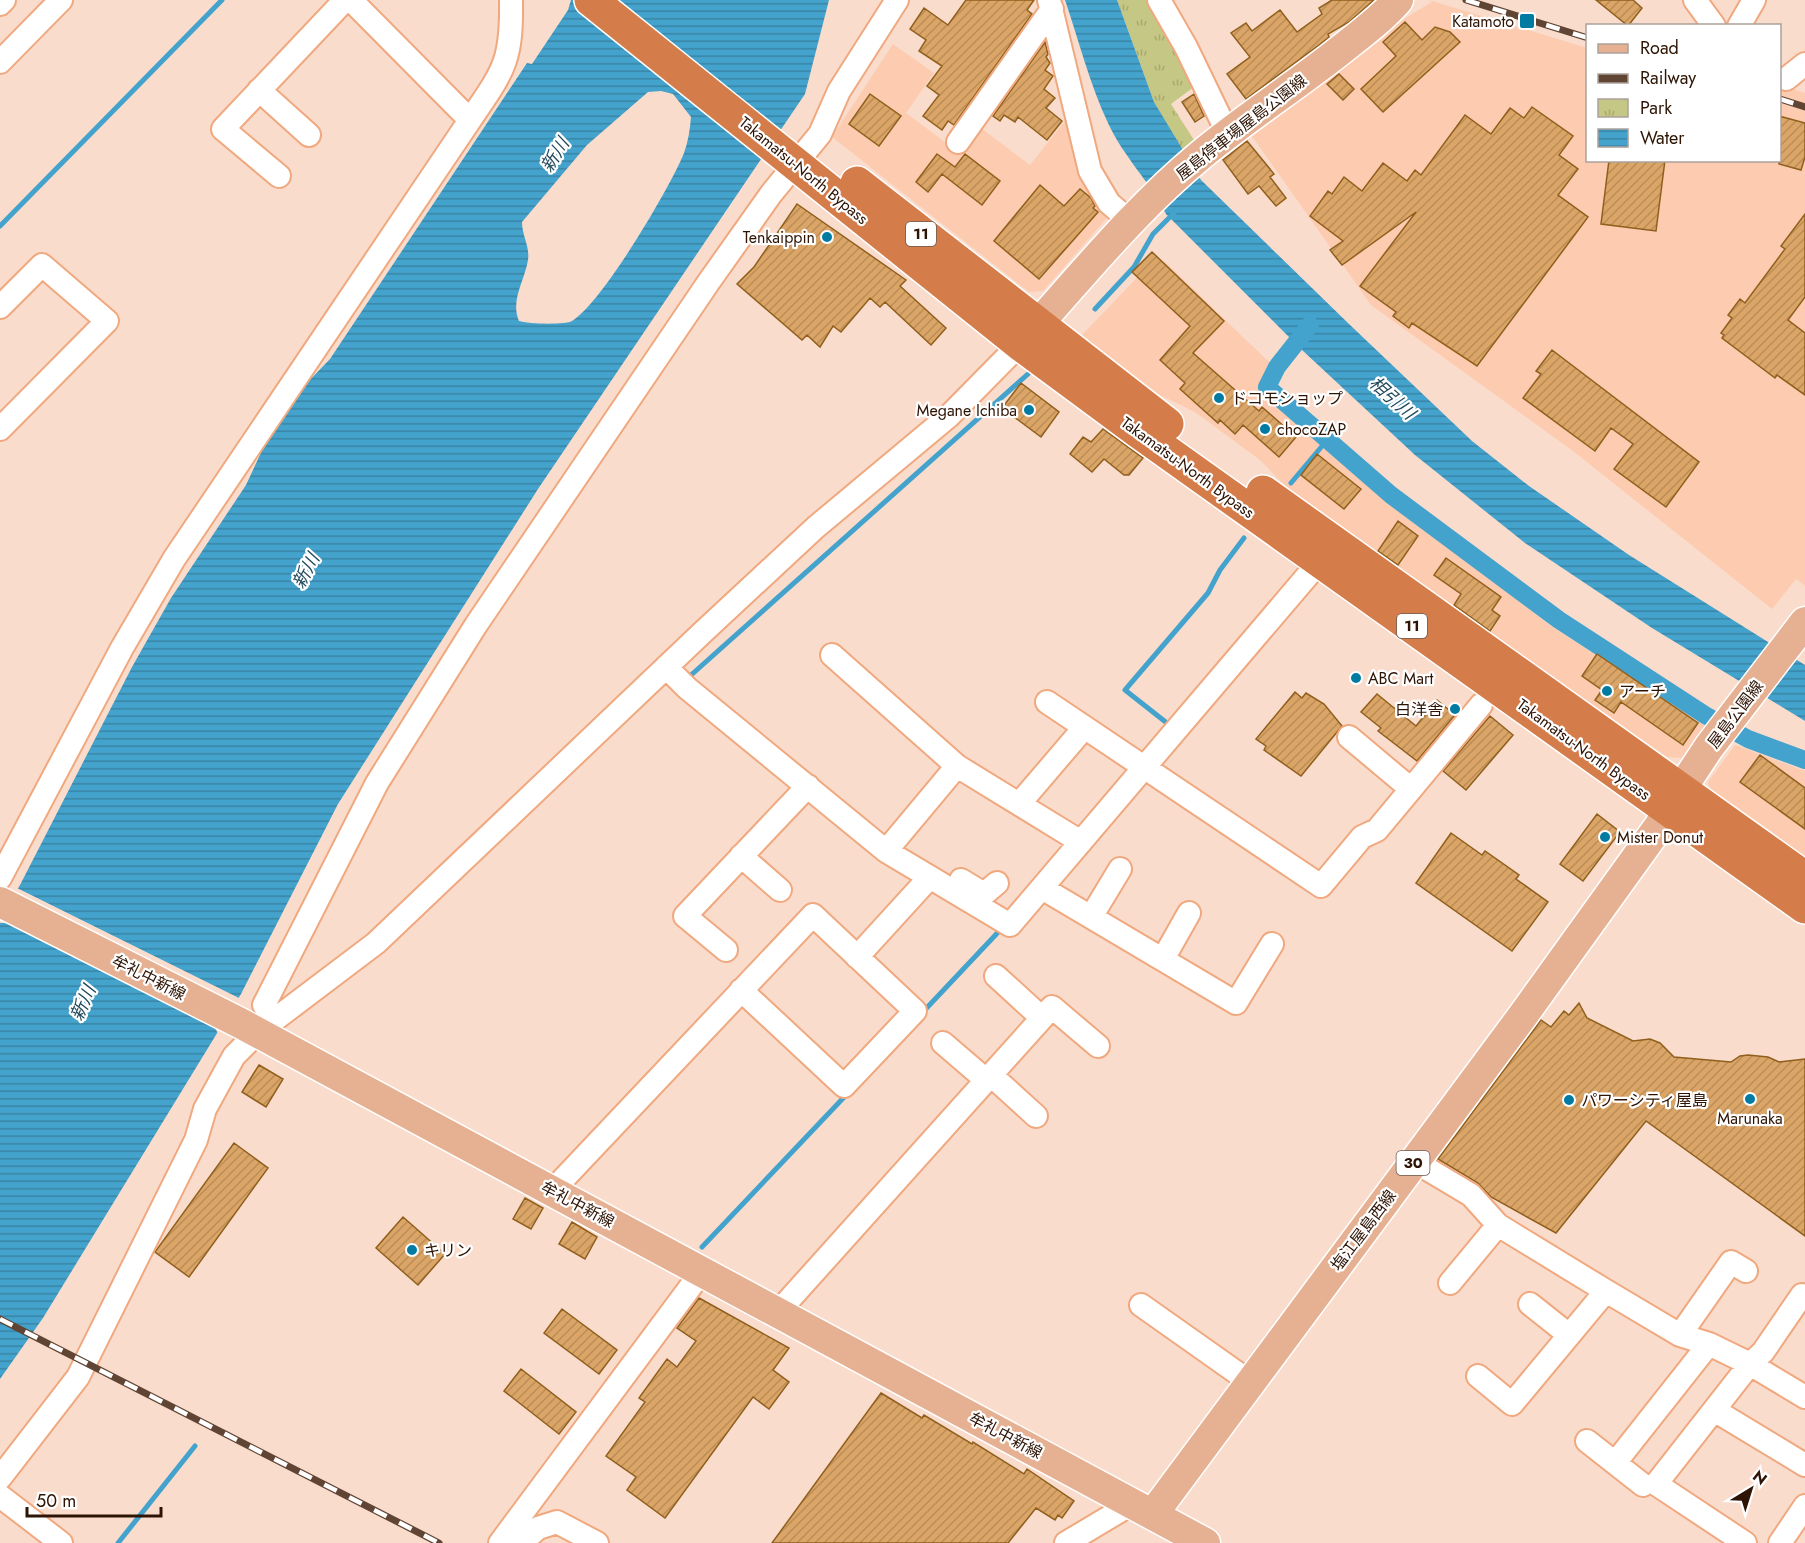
<svg xmlns="http://www.w3.org/2000/svg" width="1805" height="1543" viewBox="0 0 1805 1543" font-family="Jost,'Noto Sans JP',sans-serif">
<style>
.built{fill:#fccbb0}
.park{fill:url(#park-tufts)}
.water{fill:url(#water-rules);fill-rule:evenodd}
.pier{fill:#fadccc}
.lines{fill:none;stroke-linecap:round;stroke-linejoin:round}
.stream{stroke:#44a3cd;stroke-width:5}
.canal{stroke:#44a3cd;stroke-width:18}
.building{fill:url(#building-hatch);stroke:#905f1d;stroke-width:1.5}
.minor-casing{stroke:#f0a87f;stroke-width:26}
.major-casing{stroke:#fff;stroke-width:33}
.highway-casing{stroke:#fff;stroke-width:36}
.minor{stroke:#fff;stroke-width:22}
.major{stroke:#e5b192;stroke-width:30}
.highway{stroke:#d47d4a;stroke-width:33}
.rail-casing{stroke:#604535;stroke-width:7}
.rail{stroke:#fff;stroke-width:4.5;stroke-dasharray:14;stroke-linecap:butt}
.poi-dot{fill:#027ba2;stroke:#fff;stroke-width:2}
.labels{text-anchor:middle;stroke-width:4.5;stroke-linejoin:round;paint-order:stroke}
.shield{fill:#fff;stroke:#6d5a4f;stroke-width:1.5}
.shield-label{font-size:15px;font-weight:bold;fill:#2e1404}
.poi-label{font-size:16px;fill:#2e1404;stroke:#fff;text-anchor:start}
.street-label{font-size:16px;fill:#2e1404;stroke:#fff}
.water-label{font-size:18px;font-style:italic;fill:#224a5d;stroke:#fff}
</style>
<defs>
<pattern id="park-tufts" width="24" height="20" patternUnits="userSpaceOnUse" patternTransform="scale(1.5)"><rect width="24" height="20" fill="#c5c784"/><path d="M3 7l-1-3M5 7V3M7 7l1-3M15 17l-1-3M17 17v-4M19 17l1-3" fill="none" stroke="#aaaa70"/></pattern>
<pattern id="water-rules" width="6" height="5" patternUnits="userSpaceOnUse" patternTransform="scale(1.5)"><rect width="6" height="5" fill="#44a3cd"/><path d="M0 2.5h6" fill="none" stroke="#3984a4"/></pattern>
<pattern id="building-hatch" width="6" height="6" patternUnits="userSpaceOnUse" patternTransform="scale(1.5)"><rect width="6" height="6" fill="#daa566"/><path d="M-1 1l2-2M0 6l6-6M5 7l2-2" fill="none" stroke="#bb8d57"/></pattern>
</defs>
<rect width="100%" height="100%" fill="#fadccc"/>
<!-- built -->
<path class="built" d="M1429,0L1587,48L1588,160H1780V85L1805,93V586L1796,579L1772,609L1573,451L1371,305L1249,132L1407,17L1432,2Z
M893,44L934,73L906,113L957,151L977,125L1030,165L1069,116L1106,219L1043,291L1029,292L832,137Z
M1154,260L1165,262L1274,367L1258,386L1384,497L1551,626L1707,727L1685,758L1667,757L1293,494L1260,460L1195,412L1158,394L1082,335Z
M1735,745L1805,771V857L1710,790L1708,782Z"/>
<!-- park -->
<path class="park" d="M1117,0H1151L1198,84L1171,104L1194,140L1181,150L1154,102Z"/>
<!-- water -->
<path class="water" d="M571,0H829L805,94L538,489L338,804L241,994L43,1318L0,1379V918L20,885L132,667L171,598L246,485L265,444L304,386L330,359L527,63L532,64L568,10ZM661,91L673,94L691,117C690,130 688,142 684,153C670,188 602,303 572,321C565,325 528,324 519,321C510,300 525,280 528,260C530,246 522,236 522,222L587,145L648,92Z
M1065,0H1117L1154,102L1201,180L1349,324L1472,441L1529,486L1629,555L1805,665V721L1652,628L1525,543L1415,455L1302,350L1166,214C1150,182 1123,156 1108,123C1090,85 1079,41 1065,0Z"/>
<!-- pier -->
<path class="pier" d="M15,887L241,999L219,1035L213,1025L7,923H0V912Z"/>
<g class="lines">
<!-- stream -->
<path class="stream" d="M0,226L222,0
M1095,309L1134,267L1153,234L1174,213
M1291,483L1328,439
M690,676L1028,374
M1172,727L1125,690L1208,593L1220,570L1244,538
M921,1014L1003,927
M702,1247L848,1093
M118,1543L195,1446"/>
<!-- canal -->
<path class="canal" d="M1310,325L1277,367L1267,387L1391,495L1559,620L1705,715L1748,739L1805,760"/>
</g>
<!-- building -->
<path class="building" d="M966,0H1034L1027,10L1032,14L954,125L948,121L942,130L923,116L939,95L927,86L942,66L919,51L926,40L910,29L924,8L948,25Z
M1332,0H1374L1349,22L1328,34L1329,37L1319,45L1246,99L1227,74L1250,57L1231,33L1246,23L1252,31L1280,10L1297,32L1322,14L1319,8Z
M1596,0H1633L1642,8L1628,26Z
M1405,22L1422,40L1435,27L1450,32L1460,42L1383,112L1361,89L1396,56L1383,42Z
M1045,42L1048,54L1046,57L1050,63L1045,70L1053,76L1044,89L1055,98L1046,108L1062,121L1047,140L1018,117L1015,122L1004,115L1000,121L993,116Z
M1339,74L1354,89L1343,100L1327,84Z
M870,94L901,116L879,146L849,124Z
M1194,94L1204,116L1195,122L1182,102Z
M1532,107L1573,136L1559,155L1578,169L1558,195L1588,217L1477,366L1412,323L1409,328L1393,316L1396,312L1360,286L1416,212L1342,265L1330,250L1343,241L1310,216L1328,191L1332,194L1344,177L1362,191L1383,163L1407,181L1415,170L1421,175L1465,115L1491,134L1510,108L1524,118Z
M1779,116L1805,123V157L1801,170L1779,164Z
M1247,141L1274,174L1270,177L1286,198L1276,206L1259,186L1248,194L1223,160Z
M937,154L955,167L965,154L1000,181L982,205L942,174L928,192L916,182Z
M1609,160H1665L1656,231L1601,224Z
M1040,185L1064,206L1080,189L1091,198L1095,206L1093,208L1098,212L1039,279L994,241Z
M797,204L906,280L900,286L946,328L931,345L885,302L880,307L870,298L841,332L833,326L820,347L807,335L802,340L737,284L754,267Z
M1805,214V297L1788,320L1805,333V395L1777,375L1775,378L1722,338L1724,335L1721,333L1732,318L1728,315L1740,299L1745,303L1785,249L1781,246Z
M1152,252L1224,321L1193,353L1259,411L1262,407L1296,437L1279,457L1243,425L1235,434L1220,420L1218,423L1180,389L1185,383L1160,360L1190,326L1132,272Z
M1552,350L1699,462L1666,507L1614,469L1633,444L1611,428L1595,451L1523,398L1541,374L1536,371Z
M1021,383L1059,412L1041,437L1002,408Z
M1103,429L1143,458L1129,475H1124L1104,459L1092,472L1070,454L1083,437L1091,442Z
M1317,454L1361,489L1344,509L1301,475Z
M1398,521L1418,536L1398,565L1378,551Z
M1446,558L1501,597L1492,610L1500,616L1490,631L1454,605L1461,594L1434,575Z
M1597,654L1698,723L1683,745L1621,702L1614,713L1595,700L1602,690L1582,676Z
M1295,692L1302,698L1306,693L1324,704L1342,726L1301,776L1264,750L1266,746L1256,739Z
M1377,694L1416,726L1437,700L1455,715L1417,761L1378,731L1381,728L1361,712Z
M1490,716L1513,735L1466,790L1443,771Z
M1760,755L1805,788V829L1740,782Z
M1597,814L1620,832L1583,881L1560,864Z
M1451,833L1482,855L1485,851L1519,875L1516,879L1548,902L1512,951L1416,883Z
M1579,1003L1587,1018L1633,1041L1650,1039L1660,1043L1674,1057L1731,1062L1740,1056L1748,1055L1768,1057L1779,1062L1805,1059V1236L1646,1121L1556,1233L1491,1197L1478,1183L1438,1159L1541,1020L1551,1027L1564,1011L1569,1015Z
M259,1065L283,1079L266,1107L242,1092Z
M234,1143L268,1168L189,1277L155,1252Z
M525,1198L543,1208L531,1229L513,1219Z
M403,1217L445,1254L418,1285L376,1248Z
M572,1222L597,1237L585,1259L559,1244Z
M699,1298L789,1348L773,1370L789,1382L769,1409L753,1397L665,1518L627,1490L636,1477L606,1456L645,1402L639,1398L667,1359L677,1367L696,1341L677,1328Z
M562,1309L617,1350L599,1374L544,1333Z
M521,1369L576,1412L559,1434L504,1391Z
M881,1393L922,1418L924,1415L972,1444L973,1442L1024,1474L1027,1469L1074,1501L1062,1518L1058,1515L1055,1520L1036,1508L1008,1543H772Z"/>
<g class="lines">
<!-- minor casing -->
<g class="minor-casing">
<path id="minor" d="M1049,0L1090,171L1109,203L1131,222
M1159,0L1186,47L1228,134
M1695,0L1714,26
M0,4L4,0
M1739,26L1754,0
M0,62L61,0
M1786,79L1805,64
M259,90L309,135
M470,120C504,70 512,62 511,0
M958,142L1052,9
M279,176L223,129L345,0
M0,307L42,265L107,321L0,429
M832,655L957,766L886,851
M666,667L687,688L886,851L1010,925L1320,561
M1047,702L1321,886L1362,837L1377,830L1481,705
M1349,737L1411,789
M957,766L1081,842
M1019,804L1084,728
M741,856L780,890
M0,878L122,648L174,559L470,120L351,0
M961,880L984,894L997,883
M1042,888L1236,1003L1272,944
M1091,917L1120,869
M726,950L685,916L808,786
M857,957L930,877
M1163,959L1189,913
M996,976L1042,1018
M274,1020L264,1005L377,783L476,625L708,283L771,194L820,134L839,91L897,0
M943,1043L986,1080
M991,1075L1036,1116
M1414,1161L1471,1195L1498,1225L1606,1291L1680,1335L1709,1344L1750,1364L1805,1397
M552,1191L813,915L915,1011L844,1086L741,990
M1450,1283L1498,1225
M1530,1304L1569,1335
M1141,1305L1250,1382
M779,1311L1052,1007L1098,1046
M1680,1335L1731,1262L1746,1271
M1478,1376L1512,1404L1606,1291
M1714,1410L1805,1465
M1587,1441L1643,1485
M1615,1463L1709,1344
M0,1478L78,1377L196,1140L205,1109L234,1056L257,1033L376,943L703,632L816,527L949,416L1020,344
M0,1496L61,1543
M500,1543L703,1270
M521,1543L538,1528L557,1522L597,1543
M1066,1543L1133,1503
M1745,1543L1656,1484L1750,1364L1763,1352L1802,1295L1805,1297
M1780,1543L1805,1506"/>
</g>
<!-- major casing -->
<g class="major-casing">
<path id="major" d="M1022,342C1080,278 1135,209 1202,154C1248,116 1300,83 1347,45C1365,31 1383,17 1398,0
M0,902L240,1023L1205,1543
M1153,1514L1524,1014L1660,825L1668,809L1709,747L1805,622"/>
</g>
<!-- highway casing -->
<g class="highway-casing">
<path id="highway" d="M591,0L1020,344L1139,432L1805,907
M857,183L1167,424
M1263,492L1805,878"/>
</g>
<!-- minor -->
<use href="#minor" class="minor"/>
<!-- major -->
<use href="#major" class="major"/>
<!-- highway -->
<use href="#highway" class="highway"/>
<!-- rail casing -->
<g class="rail-casing">
<path id="rail" d="M1466,0L1588,38
M1780,99L1805,107
M0,1319L439,1543"/>
</g>
<!-- rail -->
<use href="#rail" class="rail"/>
</g>
<!-- markers -->
<g class="poi-dot">
<rect x="1519" y="13" width="16" height="16" rx="3"/>
<circle cx="827" cy="237" r="6"/>
<circle cx="1219" cy="398" r="6"/>
<circle cx="1029" cy="410" r="6"/>
<circle cx="1265" cy="429" r="6"/>
<circle cx="1356" cy="678" r="6"/>
<circle cx="1607" cy="691" r="6"/>
<circle cx="1455" cy="709" r="6"/>
<circle cx="1605" cy="837" r="6"/>
<circle cx="1750" cy="1099" r="6"/>
<circle cx="1569" cy="1100" r="6"/>
<circle cx="412" cy="1250" r="6"/>
</g>
<g class="labels">
<!-- shield labels -->
<g class="shield">
<rect x="906" y="222" width="30" height="24" rx="4.5"/>
<rect x="1397" y="614" width="30" height="24" rx="4.5"/>
<rect x="1396.5" y="1151" width="33" height="24" rx="4.5"/>
</g>
<g class="shield-label">
<text x="921" y="239">11</text>
<text x="1412" y="631">11</text>
<text x="1413" y="1168">30</text>
</g>
<!-- poi labels -->
<g class="poi-label">
<text x="1514" y="27" text-anchor="end">Katamoto</text>
<text x="815" y="243" text-anchor="end">Tenkaippin</text>
<text x="1231" y="404">ドコモショップ</text>
<text x="1017" y="416" text-anchor="end">Megane Ichiba</text>
<text x="1277" y="435">chocoZAP</text>
<text x="1368" y="684">ABC Mart</text>
<text x="1619" y="697">アーチ</text>
<text x="1443" y="715" text-anchor="end">白洋舎</text>
<text x="1617" y="843">Mister Donut</text>
<text x="1581" y="1106">パワーシティ屋島</text>
<text x="1750" y="1124" text-anchor="middle">Marunaka</text>
<text x="424" y="1256">キリン</text>
</g>
<!-- street labels -->
<g class="street-label">
<text transform="translate(1241 127) rotate(-38)" y="6">屋島停車場屋島公園線</text>
<text transform="translate(804 170) rotate(39)" y="6">Takamatsu-North Bypass</text>
<text transform="translate(1188 467) rotate(36)" y="6">Takamatsu-North Bypass</text>
<text transform="translate(1735 714) rotate(-53)" y="6">屋島公園線</text>
<text transform="translate(1584 749) rotate(36)" y="6">Takamatsu-North Bypass</text>
<text transform="translate(149 977) rotate(27)" y="6">牟礼中新線</text>
<text transform="translate(578 1204) rotate(28)" y="6">牟礼中新線</text>
<text transform="translate(1363 1230) rotate(-53)" y="6">塩江屋島西線</text>
<text transform="translate(1006 1435) rotate(28)" y="6">牟礼中新線</text>
</g>
<!-- water labels -->
<g class="water-label">
<text transform="translate(555 155) rotate(-58)" y="6">新川</text>
<text transform="translate(1392 398) rotate(42)" y="6">相引川</text>
<text transform="translate(306 571) rotate(-62)" y="6">新川</text>
<text transform="translate(83 1003) rotate(-66)" y="6">新川</text>
</g>
</g>
<!-- legend -->
<rect x="1586" y="24" width="195" height="138" fill="#ffffff" stroke="#aba19b" stroke-width="1.5"/>
<rect x="1598" y="44" width="30" height="9" fill="#e5b192" stroke="#aba19b" stroke-width="1.5"/>
<text x="1640" y="54" font-size="18" fill="#2e1404">Road</text>
<rect x="1598" y="74" width="30" height="9" fill="#604535" stroke="#aba19b" stroke-width="1.5"/>
<text x="1640" y="84" font-size="18" fill="#2e1404">Railway</text>
<rect x="1598" y="99" width="30" height="18" fill="url(#park-tufts)" stroke="#aba19b" stroke-width="1.5"/>
<text x="1640" y="114" font-size="18" fill="#2e1404">Park</text>
<rect x="1598" y="129" width="30" height="18" fill="url(#water-rules)" stroke="#aba19b" stroke-width="1.5"/>
<text x="1640" y="144" font-size="18" fill="#2e1404">Water</text>
<!-- north arrow -->
<g transform="translate(1751 1489) rotate(38)" stroke="#ffffff" stroke-width="4.5" paint-order="stroke">
<path d="M0-4.5L10 22L0 15L-10 22Z" fill="#2e1404"/>
<text y="-9" font-size="16" font-weight="bold" text-anchor="middle" fill="#2e1404">N</text>
</g>
<!-- scale -->
<path d="M27 1507v9h134v-9" fill="none" stroke="#2e1404" stroke-width="3"/>
<text x="36" y="1507" font-size="18" fill="#2e1404" stroke="#ffffff" stroke-width="4.5" paint-order="stroke">50 m</text>
</svg>
